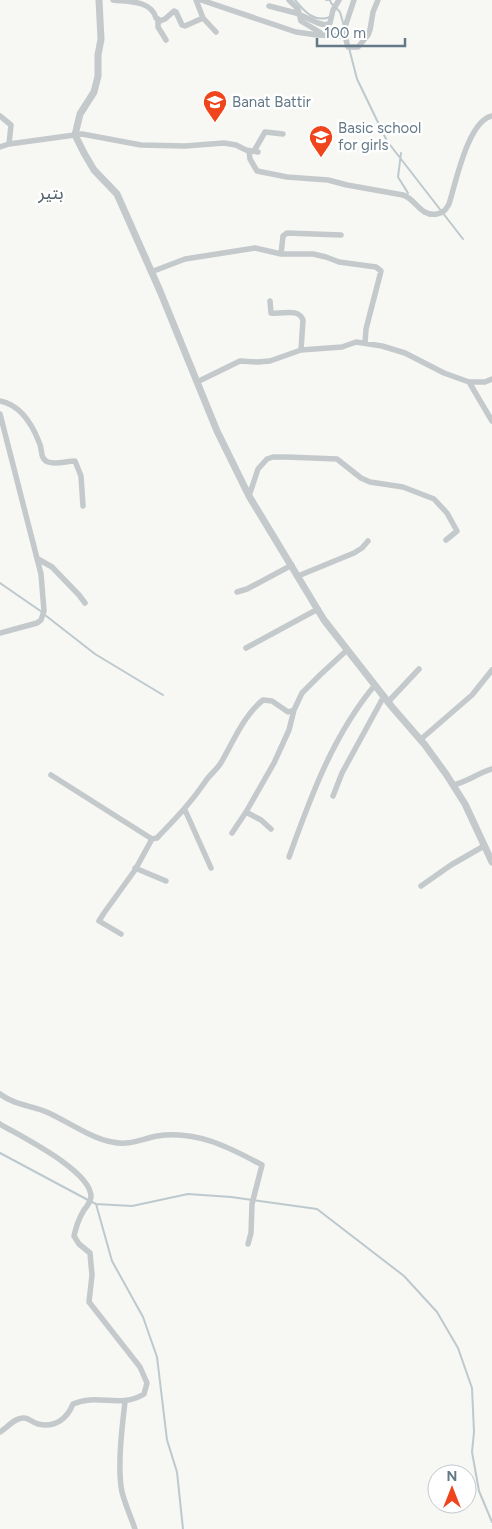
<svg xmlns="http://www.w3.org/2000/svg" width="492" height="1529" viewBox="0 0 492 1529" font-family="Figtree,'Noto Sans Arabic',sans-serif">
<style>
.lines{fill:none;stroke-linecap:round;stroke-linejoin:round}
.stream{stroke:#bdc9cd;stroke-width:2}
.minor{stroke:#c4c9cc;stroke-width:5.5}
.tertiary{stroke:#c4c9cc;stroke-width:7}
.labels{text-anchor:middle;stroke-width:5;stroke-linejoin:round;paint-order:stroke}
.poi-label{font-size:15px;fill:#647987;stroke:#fff;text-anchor:start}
.quarter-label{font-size:18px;fill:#52616b;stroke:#fff}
</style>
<rect width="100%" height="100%" fill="#f7f7f4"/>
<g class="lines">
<!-- stream -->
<path class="stream" d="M295,0C304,11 314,23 330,17
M326,0H329
M330,0L331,3L340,12L344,26
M349,48L357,79L387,141L463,239
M401,153L398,177L408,193
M0,583L42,612
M45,615L95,654L163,695
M0,1153L88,1200
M92,1202L96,1204L132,1206L188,1194L231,1197L317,1209L404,1276L437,1312L458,1348L472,1388L474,1432L472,1452L479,1491L492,1522
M96,1204L112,1261L143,1317L157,1357L167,1440L177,1472L183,1529"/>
<!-- minor -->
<path class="minor" d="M113,0C128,2 151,0 156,18L158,19V27L166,40
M196,0L203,18L216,32
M201,0L296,32L317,35L345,36L348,47H358L368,35L370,30L373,12L378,0
M289,0L298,9L301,21L326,36
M269,6L296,13L318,23L325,25L330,23L333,10L339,0
M158,19L160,21L165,19L174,11L176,12L182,25L185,26L203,18
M342,36L354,0
M0,116L11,125L9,144
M0,147L9,144L82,134L141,145L185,146L224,143L236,145L246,150L258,152
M249,151L250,159L257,171L287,177L328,180L347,185L403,195C416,199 420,217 437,214C444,213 446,209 449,204C456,182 468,121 492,116
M254,151L265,132L283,134
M281,254L283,236L287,233L341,235
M151,272L185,259L255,248L281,254H313L326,257L339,262L376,267L381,271L366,329L365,343
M270,301L271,313C282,315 298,307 303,320L301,350
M197,382L240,361L258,362L270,361L301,350L342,347L356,342L382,346L405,353L444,373L469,382H485L492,379
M469,382L492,421
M0,401C20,405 32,424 39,442C43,449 39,458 48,462C56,465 67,461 75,461L81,476L83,506
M0,414L41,574L44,611L41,620L37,623L0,633
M249,496L258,469L267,459L273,457H287L337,459L361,478L370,482L403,487L434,499L447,513L457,531L446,540
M38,559L52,567L79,595L85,603
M298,576L354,553L362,548L368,541
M237,592L247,589L292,565
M246,648L318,609
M389,701L419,669
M420,740L472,695L492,670
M51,775L152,839
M453,785C467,782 478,773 492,769
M333,796L342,773L384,696
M185,810L211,868
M246,812L261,820L271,829
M232,833L246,812L274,763L289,730L294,710L302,693L320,675L347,650
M289,857C311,796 333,735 375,685
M135,868L166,881
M421,886L451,865L484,846
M121,934L99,921L104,913L135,870L152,839L157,838C175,819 190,804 205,782C210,774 218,769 222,761C234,740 244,715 263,700L272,701L288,712L294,710
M0,1094C16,1106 32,1105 49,1113C68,1122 93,1139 112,1142C129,1146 141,1139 157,1136C196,1130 229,1147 262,1165L252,1204L251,1233L248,1244
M0,1124C20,1136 92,1171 91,1197C90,1203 87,1206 84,1210C79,1218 76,1227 74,1236L79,1244L90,1253L92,1275L89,1302L140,1367L147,1383L144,1394C120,1409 98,1393 73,1404C67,1419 55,1428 38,1424C33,1423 29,1418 24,1418C15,1417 7,1428 0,1432
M125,1402C122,1427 117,1468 122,1492C125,1504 131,1517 135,1529"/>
<!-- tertiary -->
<path class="tertiary" d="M99,0L101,39L98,55V76L94,92L80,114L75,135L84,153L94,170L117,194L160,291L217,431L249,496L324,620L392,707L425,745L446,774L465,804L492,862"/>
</g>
<!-- icons -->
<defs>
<g id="school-pin" transform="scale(1.25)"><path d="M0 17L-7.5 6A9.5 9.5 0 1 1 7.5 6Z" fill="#ef441c" stroke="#fff"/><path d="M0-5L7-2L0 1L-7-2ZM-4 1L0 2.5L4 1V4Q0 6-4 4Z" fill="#fff"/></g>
</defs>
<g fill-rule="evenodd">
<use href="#school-pin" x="215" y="102"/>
<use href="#school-pin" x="321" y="137"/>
</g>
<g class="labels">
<!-- poi labels -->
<g class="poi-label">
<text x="232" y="107">Banat Battir</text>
<text x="338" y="133">Basic school<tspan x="338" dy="17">for girls</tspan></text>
</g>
<!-- quarter labels -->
<g class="quarter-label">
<text x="51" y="199">بتير</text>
</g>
</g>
<!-- north arrow -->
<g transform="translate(452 1489)"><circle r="24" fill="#ffffff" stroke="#c1c9cf"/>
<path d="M0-4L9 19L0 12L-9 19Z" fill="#ef441c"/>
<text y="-8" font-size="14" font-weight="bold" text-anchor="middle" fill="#647987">N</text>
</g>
<!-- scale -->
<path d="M317 38v8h88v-8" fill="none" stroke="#647987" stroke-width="2.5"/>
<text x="324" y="38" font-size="15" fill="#647987" stroke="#ffffff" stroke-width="4" paint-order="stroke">100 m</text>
</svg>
